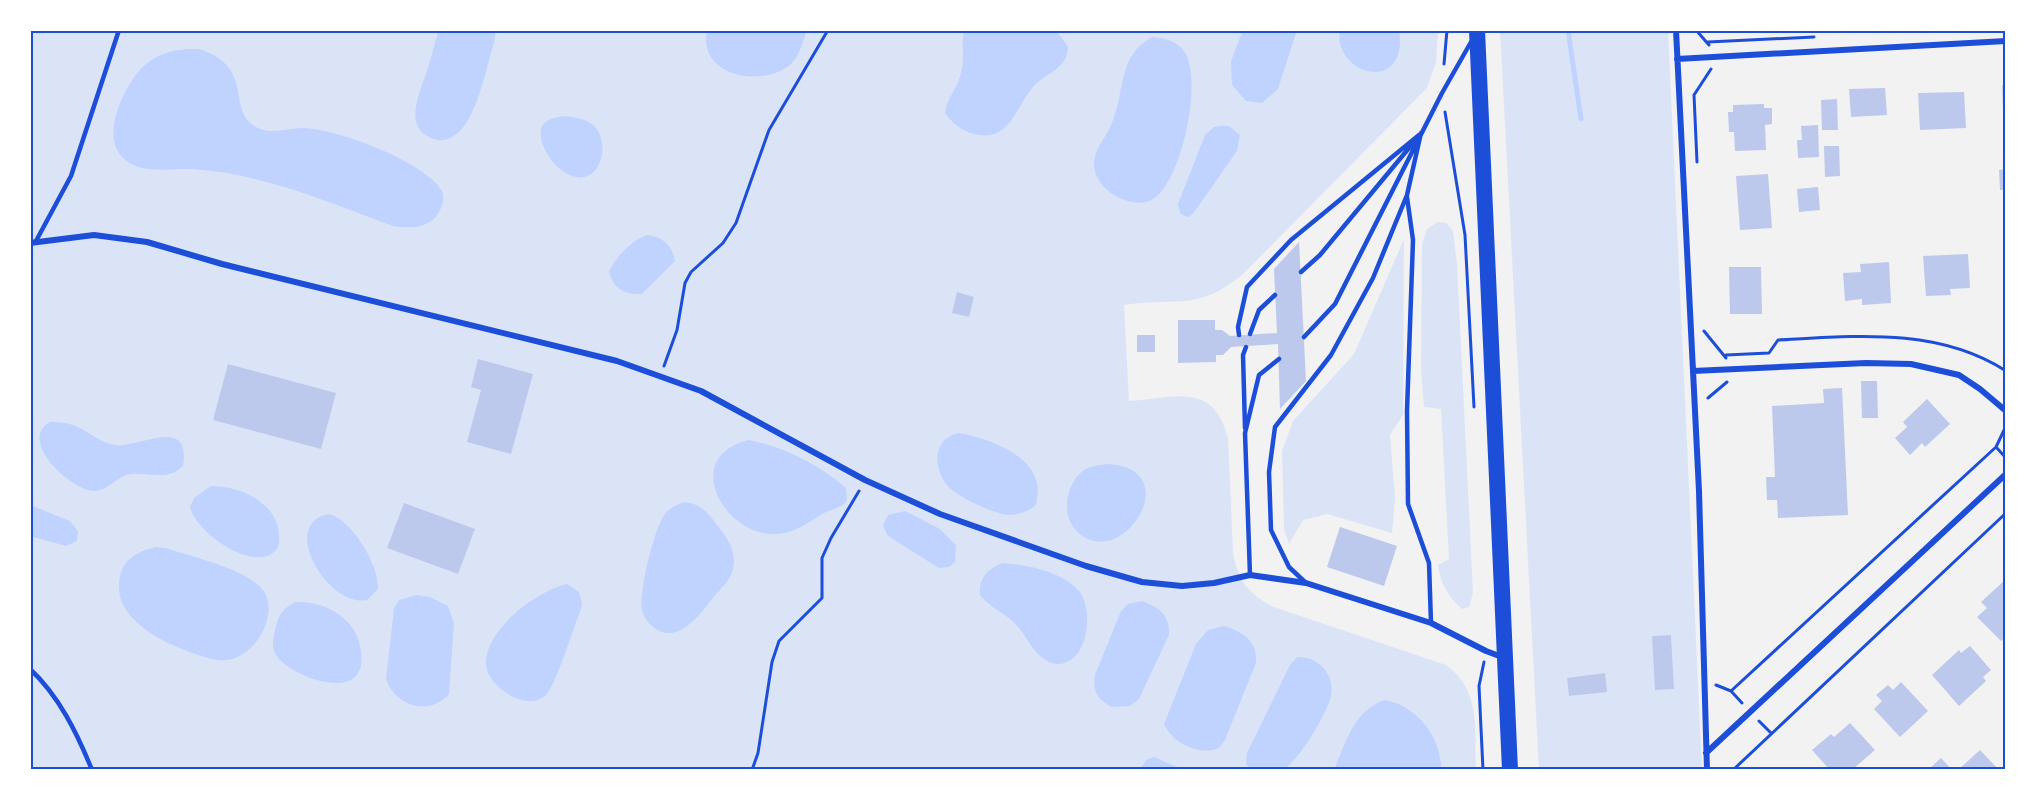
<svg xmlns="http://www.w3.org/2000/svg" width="2036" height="800" viewBox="0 0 2036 800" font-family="Commissioner,sans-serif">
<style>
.green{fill:#dbe4f7}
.water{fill:#bfd3fe}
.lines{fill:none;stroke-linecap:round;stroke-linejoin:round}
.stream{stroke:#bfd3fe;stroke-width:5}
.building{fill:#bdc9ec}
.path{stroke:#1d4ed8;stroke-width:3}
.service{stroke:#1d4ed8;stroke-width:4.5}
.minor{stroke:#1d4ed8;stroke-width:6}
.trunk{stroke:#1d4ed8;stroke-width:16}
.neatline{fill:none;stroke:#1d4ed8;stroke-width:2}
</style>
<rect width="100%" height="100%" fill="#f2f2f2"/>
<!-- green -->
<path class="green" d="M30,30H1438L1436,63L1427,88L1242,275C1197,312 1175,297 1124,305L1129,401C1175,398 1213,381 1228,438L1233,552C1237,579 1248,593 1271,606L1446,665C1482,691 1474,730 1476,770H30Z
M1500,30H1668L1702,770H1539Z
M1438,222L1446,223L1453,231L1457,264L1473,593L1469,607L1462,609C1448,597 1440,582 1438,565L1449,559L1441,409L1424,407L1421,370L1422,244L1427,229Z
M1404,239L1403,415L1390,435L1395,498L1392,533L1327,514L1303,520L1289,544L1284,529L1282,451L1293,421L1354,354Z"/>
<!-- water -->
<path class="water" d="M439,30H495V39C486,67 481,102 464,126C458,134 448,142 437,140C400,130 420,94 427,70C432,57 434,43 439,30Z
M707,30H807C803,41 800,55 791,64C762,89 697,76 707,30Z
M964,30H1056L1068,47C1067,70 1046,72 1033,87C1015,108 1010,143 974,134C962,131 952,123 945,113C947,97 958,88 961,73C965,59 961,44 964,30Z
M1243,30H1297L1278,89L1262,103L1246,101L1232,85L1231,61Z
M1340,30H1399C1400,38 1401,46 1398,54C1387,90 1333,67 1340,30Z
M1152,37C1165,38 1177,41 1184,51C1204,79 1181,183 1153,199C1143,205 1132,203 1122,199C1109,194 1095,181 1094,166C1093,149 1108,136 1113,120C1125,89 1118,56 1152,37Z
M199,49C258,68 224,112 258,128C272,135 288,128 303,128C337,129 420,160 440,188C444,193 444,199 442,205C435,228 414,229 393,226C328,202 261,173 191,169C172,168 145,174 128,162C98,142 121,94 138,72C154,53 175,48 199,49Z
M562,116C574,117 584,118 593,125C607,137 605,164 591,174C569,189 537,151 541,130C542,120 554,118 562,116Z
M1221,126H1229L1240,135L1237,151L1195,211L1189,217C1181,216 1179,212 1178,204L1205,135L1214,127Z
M647,235C662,236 673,246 675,261L642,294C625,295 613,289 609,271C616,257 632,240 647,235Z
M50,422C84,421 87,438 114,445C135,450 192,413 183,466C166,482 152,472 131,474C118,475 108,491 94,491C70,490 17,440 50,422Z
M960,433C995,440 1051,461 1035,506C1026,512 1019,515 1009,515C994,514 955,496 946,484C932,465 934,437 960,433Z
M749,440C784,447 819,465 846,488L847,500L843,505C836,509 829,510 822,514C807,523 795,533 777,534C723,537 680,456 749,440Z
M1107,464C1192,468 1117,580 1074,528C1061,512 1067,482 1084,470C1091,466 1099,465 1107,464Z
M211,486C240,486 277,502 279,535C280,541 279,548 274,552C251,572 195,531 190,507L194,498Z
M685,502C700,504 708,512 717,525C725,535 734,547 734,561C734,578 722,587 712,599C698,617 675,648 651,625C647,621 643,615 642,610C638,594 654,531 663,517C668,508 676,505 685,502Z
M30,505L70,521L78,531L77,541L66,546L30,536Z
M905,511L940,529L956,545L955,562L949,567L939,568L888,536L883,526L888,515Z
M328,514C352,519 379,565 378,589L367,600C329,608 278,525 328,514Z
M156,547L166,548C192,557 244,568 262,589C283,613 251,670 212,659C176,649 109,623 120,576C124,558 139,551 156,547Z
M1002,563C1027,565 1062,571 1079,591C1094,609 1089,663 1058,664C1051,664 1043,659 1038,654C1030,646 1026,636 1019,628C1008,614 990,608 980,595C978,578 988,569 1002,563Z
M567,584L579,592L582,603L581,609C573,628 557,683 546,695C527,713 488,687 486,665C484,630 536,591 567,584Z
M416,595L430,597L448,606L454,623L449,694C429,717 395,706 386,679L394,608L399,600Z
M1142,601C1160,608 1170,615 1169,635L1139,699L1130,706L1112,707C1098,700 1092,692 1095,675L1121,611L1128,604Z
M295,602C326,601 357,618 361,651C362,659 362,667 358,673C345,697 284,673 275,653C271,645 274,635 276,626C279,614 284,608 295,602Z
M1224,626C1243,632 1258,641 1256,663L1225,740L1219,748C1200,756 1173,744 1164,724L1196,644L1208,630Z
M1297,657C1319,656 1335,675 1331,696C1328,712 1298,763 1283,769C1275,772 1261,770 1251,770L1246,764L1247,753L1290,665Z
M1384,700C1417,705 1442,738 1441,770H1334C1346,742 1353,712 1384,700Z
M1154,757L1184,770H1140L1146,760Z"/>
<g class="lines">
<!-- stream -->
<path class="stream" d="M1568,30L1581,119"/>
</g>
<!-- building -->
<path class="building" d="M2002,85H2006V142H2004Z
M1885,88L1887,115L1851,117L1849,89Z
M1964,92L1966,128L1920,130L1918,93Z
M1837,99L1838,130H1822L1821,100Z
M1764,104V108H1772V124L1765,125L1766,150L1735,151L1734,132H1729L1728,112H1733V105Z
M1818,125L1819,157L1798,158L1797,140H1802L1801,126Z
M1824,146H1839L1840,176L1825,177Z
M2006,169V190H2000L1999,170Z
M1768,174L1772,228L1740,230L1736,176Z
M1818,187L1820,210L1799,212L1797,189Z
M1299,242L1306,381L1280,409L1278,344L1231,347L1223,355H1216V362L1178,363V320H1215V330H1222L1230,336L1277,333L1274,269Z
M1968,254L1970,288L1950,289L1951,295L1926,296L1923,256Z
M1889,262L1891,303L1862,305V299L1845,301L1843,273L1861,272L1860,264Z
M1729,267H1761L1762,314H1730Z
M957,292L974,297L969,317L952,313Z
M1137,335H1155V352H1137Z
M478,359L533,374L511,454L467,442L481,390L471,387Z
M228,364L336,393L321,449L213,420Z
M1861,381H1877L1878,418H1862Z
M1842,388L1848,515L1778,518L1777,500H1767L1766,477H1775L1772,406L1824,403L1823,389Z
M1927,399L1950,424L1925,447L1922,443L1910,455L1895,438L1907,427L1903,422Z
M404,503L475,529L458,574L387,548Z
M1340,527L1397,546L1384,586L1327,567Z
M2005,580L2006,636L2001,641L1977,617L1987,608L1981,602Z
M1671,635L1674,689L1655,690L1652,636Z
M1970,646L1991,670L1983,677L1986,681L1959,706L1932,675L1959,650L1961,653Z
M1605,673L1607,692L1569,696L1567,678Z
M1901,682L1928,711L1900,737L1874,709L1882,701L1876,695L1888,685L1893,690Z
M1850,723L1875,750L1852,770H1830L1812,750L1831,734L1834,737Z
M1980,750L1999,770H1958Z
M1941,758L1952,770H1928Z"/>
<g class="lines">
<!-- path -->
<path class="path" d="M1696,30L1709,45
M1708,42L1814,37
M1444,64L1447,30
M1445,112L1465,235L1474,407
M1697,162L1694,95L1711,69
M1704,331L1726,358
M1726,355L1769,353L1778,340C1855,336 1938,327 2006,371
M664,366L677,330L685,283L691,272L723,243L736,223L769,130L828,30
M1708,398L1727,382
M1996,447L2006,458
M1716,685L1731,691L1996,447L2006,426
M1731,691L1742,703
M1759,721L1771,733
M752,770L758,753L772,662L779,641L822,598V558L831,538L859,491
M1483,770L1479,686L1484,662
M1733,770L2006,513"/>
<!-- service -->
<path class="service" d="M1407,197L1413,240L1407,411L1408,504L1429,563L1431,623
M36,241L71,176L119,30
M1301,272L1320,255L1414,142
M1250,334L1259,310L1275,295
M1239,335L1238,327L1247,287L1291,240L1419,135
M1304,337L1335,304L1442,93L1471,42
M1245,428L1243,355L1246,347
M1250,575L1245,433L1259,375L1279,359
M1306,583L1289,567L1271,530L1269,472L1275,427L1331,355L1373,278L1407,195L1421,133
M30,669C59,696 77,733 92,770"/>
<!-- minor -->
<path class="minor" d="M1676,30L1699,491L1707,770
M1677,59L2006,41
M30,243L94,235L147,242L222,264L617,361L701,391L865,480L940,514L1086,566L1142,582L1182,586L1214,583L1250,575L1306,583L1431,623L1486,651L1502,657
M1693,371L1866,363L1911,364L1959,375L1980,389L2006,411
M1706,753L2006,474"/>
<!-- trunk -->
<path class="trunk" d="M1477,30L1510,770"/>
</g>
<!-- border -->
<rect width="2036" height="800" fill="none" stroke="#ffffff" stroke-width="63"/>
<rect x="32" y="32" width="1972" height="736" class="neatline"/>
</svg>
